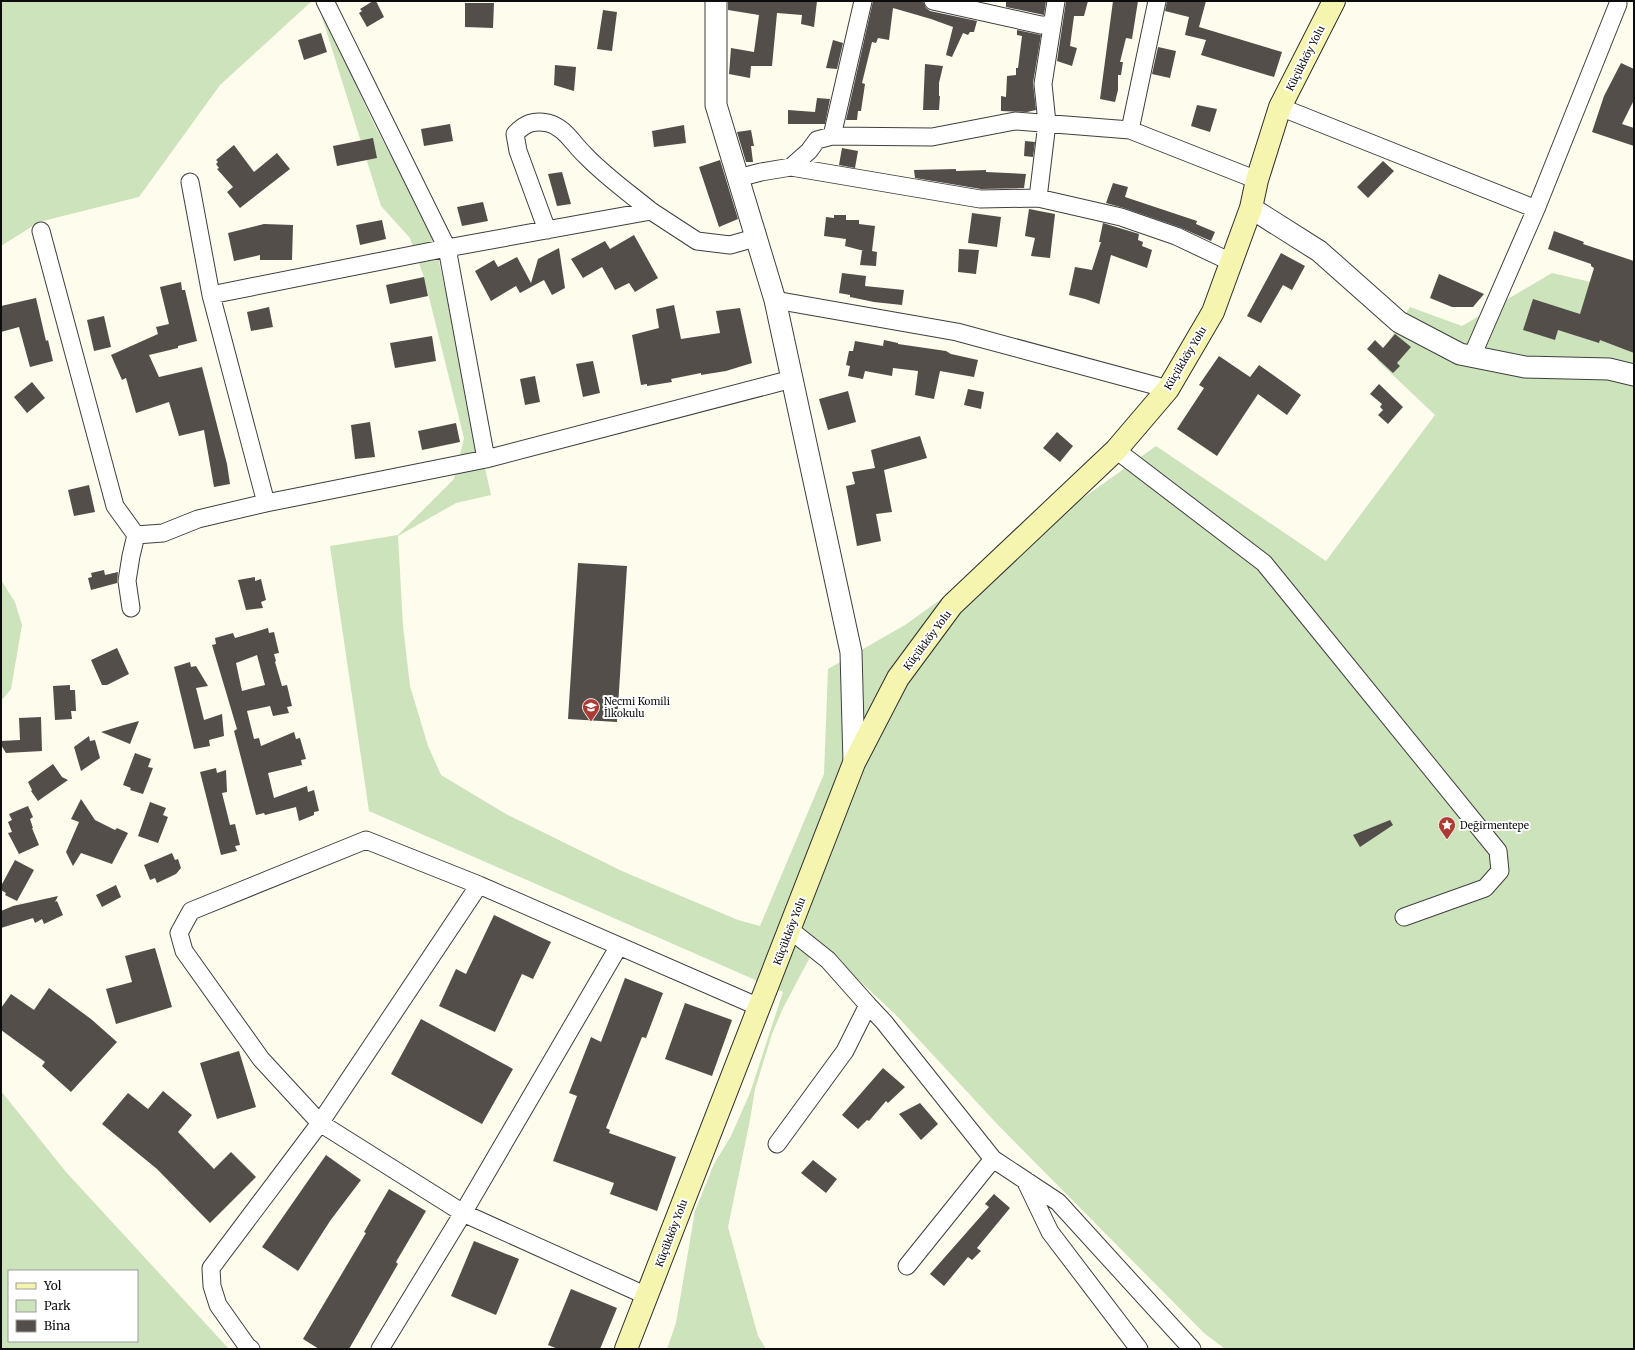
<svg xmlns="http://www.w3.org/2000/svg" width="1635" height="1350" viewBox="0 0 1635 1350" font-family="Merriweather,serif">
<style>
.green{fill:#cce3bb;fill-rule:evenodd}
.building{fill:#534e4a;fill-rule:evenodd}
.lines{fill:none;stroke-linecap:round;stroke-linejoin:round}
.minor-casing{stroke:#3f3f3f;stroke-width:19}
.tertiary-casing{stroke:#3f3f3f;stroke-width:23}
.secondary-casing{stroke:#2e2e2e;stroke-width:24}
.minor{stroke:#fff;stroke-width:17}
.tertiary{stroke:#fff;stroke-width:21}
.secondary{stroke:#f6f5af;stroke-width:22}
.labels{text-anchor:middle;stroke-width:4;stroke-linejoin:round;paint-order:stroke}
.street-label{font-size:10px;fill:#0c0c0c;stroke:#fff}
.poi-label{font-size:10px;fill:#0c0c0c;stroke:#fff;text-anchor:start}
</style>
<rect width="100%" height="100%" fill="#fdfced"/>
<!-- green -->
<path class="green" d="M1,1H312L220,85L139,197L39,222L1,246Z
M317,1L375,126L433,235L491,495L456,503L398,536L403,626L410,686L428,746L441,775L506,814L624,872L738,920L760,926L824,774L828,669L905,625L1156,446L1326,561L1435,415L1377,360L1410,307L1462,326L1552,273L1634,292V1349H1225L1204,1333L998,1125L895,1014L818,942L783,1008L772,1034L755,1089L750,1120L728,1227L758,1336L766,1349H667L676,1323L695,1211L714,1164L731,1136L750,1093L783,992L369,811L330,546L398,535L454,479L464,438L424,277L410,238L381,206Z
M1,580L15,602L22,625L11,689L1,701Z
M1,1091L66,1172L229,1349H1ZM9,1271H137V1341H9Z"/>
<!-- building -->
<path class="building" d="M373,1H376L384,17L367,27L359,13L362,11L360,9Z
M728,1H817L814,27L801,24L802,15L777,13L772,66H751L750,78L729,74L731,48L754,52L759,15L728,10Z
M873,1H923L926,8L930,11L977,21L974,32H970L968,35L963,33L952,57L946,55L953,27L931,19L893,8L889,40L878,38L876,43L872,42L862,83L865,84L861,111H858L857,120H846Z
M1006,1H1046L1044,15L1006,7Z
M1066,1H1088L1084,16H1074L1070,46L1077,48L1072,66L1057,61Z
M1113,1H1138L1132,39L1126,38L1120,62H1123L1121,75H1118V90L1115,102L1100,99Z
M1167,1H1206L1199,27L1282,52L1274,77L1201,55L1206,40L1185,35L1189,17L1165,11Z
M465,3H494L493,28L465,27Z
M603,10L617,12L612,51L597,49Z
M1017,30L1041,35L1033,83L1036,110L1027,112L1001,111V96L1006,97L1007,76L1016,75V68H1018L1022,36L1017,35Z
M321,33L327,52L304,60L298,40Z
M833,40L843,43L837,69L826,68Z
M1158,47L1176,51L1170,78L1152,74Z
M1621,63L1634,69V100L1622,124L1634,128V146L1592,132L1604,96Z
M925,64L943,66L939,83V96H940L939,110H923Z
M555,65L576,67L574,91L554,85Z
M817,98L830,99L825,124H788V110L815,112Z
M1197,105L1217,109L1210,132L1191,126Z
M450,124L453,141L424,146L421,129Z
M684,125L686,143L654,147L652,131Z
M751,130L754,146H751L753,162H746L737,132Z
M373,138L377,158L337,166L333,146Z
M1025,141L1035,142L1033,157L1024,156Z
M234,145L254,172L277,153L290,169L240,208L227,192L233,187L217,169L219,168L216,164L218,162L216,160Z
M842,148L858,151L855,168L839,165Z
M720,160L738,219L719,227L699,167Z
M1383,161L1394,171L1368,198L1357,187Z
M956,169V171L986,170V172L1026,174L1024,188L981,189L915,178L914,170Z
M562,172L571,204L557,206L548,174Z
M1113,183L1128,187L1125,197L1197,221L1196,224L1215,232L1211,241L1179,227L1124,208L1106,203Z
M483,202L488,221L462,226L457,207Z
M1029,209L1055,214L1050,258L1031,256L1035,238L1025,236Z
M972,213L1001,217L997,247L968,243Z
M834,215H846V220H859V224L875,226L872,251L877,252L876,266L860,265L862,251H864L845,246L846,239L824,236L826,217L834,218Z
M382,220L386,239L360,245L356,225Z
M1103,223L1139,234L1138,240L1143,242L1142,246L1152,250L1147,268L1111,255L1099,305V304L1085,299L1069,295L1075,267L1092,270L1101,242H1099Z
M264,224L293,225L292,260H260V255L234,261L228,233Z
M1554,231L1584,242L1583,244L1634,261V353L1600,340L1599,343L1558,330L1555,340L1523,330L1533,299L1580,314L1594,268L1591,266V264L1548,249Z
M634,235L658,278L635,292L629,283L615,290L602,267L583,278L571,259L605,241L610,249Z
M559,248L565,288L552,295L544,280L520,293L516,286L491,301L475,271L494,260L498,267L517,257L531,283L538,259Z
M959,249L979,250L976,274L958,272Z
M1281,253L1305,266L1292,290L1283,285L1261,323L1247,316Z
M842,273L866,276L865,286L904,290L902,305L874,302L850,297V295L839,293Z
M1439,274L1484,294L1473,307H1452L1430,298Z
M424,277L428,296L390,304L386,285Z
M181,282L182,290H185L197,341L178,346V348L149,355L159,377L202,367L227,464L230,484L214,487L204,430L179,436L169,402L136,413L126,378L122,380L111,355L158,334L156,327L169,324L160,287Z
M36,298L46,341L48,340L53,361L30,367L19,327L1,332V306Z
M674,305L681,339L720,333L716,311L740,308L752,363L726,371L701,375V373L671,379L672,382L647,386V384L641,385L632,335L659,328L656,309Z
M269,307L273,327L251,331L247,312Z
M104,316L111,347L94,351L87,320Z
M1395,334L1411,347L1397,363L1400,366L1393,373L1367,349L1375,340L1383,348Z
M432,336L436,361L395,368L390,343Z
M884,340L898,343V344L946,351L951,354L978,360L974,377L940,371L934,399L915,395L918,371L893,368L892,376L865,371L863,379L848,376L850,366L846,365L849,351H853L855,341L883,346Z
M1219,356L1250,377L1259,365L1301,395L1287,415L1258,394L1217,456L1177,429L1204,388L1199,385Z
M593,361L600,393L583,397L576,364Z
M535,376L540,402L525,405L520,379Z
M32,382L45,398L27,413L14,397Z
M1379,384L1403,407L1388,424L1378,415L1383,410L1380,407L1382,404L1370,394Z
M968,389L984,392L981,409L964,405Z
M848,391L856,422L828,430L819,399Z
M370,422L375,457L355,459L351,425Z
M456,423L460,442L422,450L418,431Z
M1057,432L1073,446L1060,462L1043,448Z
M920,436L927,458L884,470L892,512L876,514L881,541L857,546L846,486L855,484L852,472L875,468L871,450Z
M89,485L95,512L74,516L68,490Z
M578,563L627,566L617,722L568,719Z
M104,570L105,575L118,572L117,583L91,590L88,578L92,577L91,573Z
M255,577V581L261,579L266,600L261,602L263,608L246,610L238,580Z
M268,628L269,633L274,632L279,653L274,654L276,661L275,662L282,686L287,685L292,706L287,707L289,713L273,716L270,706L247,711L254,739L259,738L261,746L294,732L296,739L300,738L306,759L301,760L302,765L268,773L274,798L307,786L308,792L314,790L319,811L314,812V815L299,821L296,807L265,815L264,813L256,815L234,731L237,729L212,645L216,644L215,638L233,633L235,638ZM257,655L265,685L242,691L236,663Z
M117,648L129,674L107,685H102L91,660Z
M190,662L191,667L196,666L208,686L196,688L204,720L222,714L224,736L209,740L210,746L194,749L174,667Z
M70,685V690H75L76,711H71L72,719L55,720L53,686Z
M41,717L42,751L6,753L1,745V741L20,740L19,718Z
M139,721L130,744L101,732L124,725Z
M89,736L90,741L95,740L100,758L81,771L74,747Z
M135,753L151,759L148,767L153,768L143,794L130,790L131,788L123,785Z
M53,764L62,777L68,780L38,801L31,791L32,790L28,782Z
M216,768L217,773L226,770L227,792L222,793L230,825L235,824L240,845L235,846L237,851L221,855L200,772Z
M81,799L95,820L115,830L117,828L128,833L112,864L81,853L73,866L66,852L79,822L71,819Z
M150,802L166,808L163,815L168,817L158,843L138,836Z
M28,806L33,817L30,819L33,828H32L39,845L19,854L8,833L12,832L8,822L12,820L9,814Z
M1390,820L1393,825L1360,847L1353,835Z
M172,853L175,860L178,859L181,868L176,874L157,883L155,878L150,880L144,865Z
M15,860L34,870L17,901L5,895L6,893L1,890V886Z
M116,885L121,897L102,907L96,895Z
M58,896L55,902L57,901L63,915L44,924L42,919L35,923L33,918L1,928V911L13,906Z
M494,915L551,942L533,979L522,974L495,1032L439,1006L456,969L466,974Z
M155,948L172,1007L116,1024L106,989L132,982L125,956Z
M625,978L663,993L646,1038L642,1037L606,1128L610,1130L609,1133L676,1157L657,1211L610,1194L614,1183L553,1161L577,1096L569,1093L591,1037L601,1042Z
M49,988L91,1019L117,1042L71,1092L42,1066L45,1062L1,1030V1008L11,994L34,1010Z
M685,1003L732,1020L712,1076L665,1059Z
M421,1019L513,1069L482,1124L391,1074Z
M239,1051L256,1107L217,1119L200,1063Z
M883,1068L905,1087L888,1103L886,1101L869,1121L867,1120L858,1129L842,1115Z
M163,1091L192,1115L178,1132L214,1169L231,1152L256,1177L210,1223L157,1169L102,1124L128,1093L148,1109Z
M920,1103L938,1124L921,1140L899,1114Z
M326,1155L361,1180L330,1221L298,1271L262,1247Z
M813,1160L837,1179L826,1193L801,1173Z
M389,1189L426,1211L396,1262L398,1264L349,1349H319L303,1339L366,1233L364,1232Z
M994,1194L1010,1208L977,1248L981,1251L972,1260L968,1257L944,1286L930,1274L989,1207L985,1204Z
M474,1241L519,1259L496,1315L451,1296Z
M571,1289L617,1308L600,1349H558L548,1345Z"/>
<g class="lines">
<!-- minor casing -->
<g class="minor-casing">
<path id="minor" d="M325,1L447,248L486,459
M933,1L1041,25H1052
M1280,107L1536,209
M1130,130L1157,1
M832,136L863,1
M791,167L980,199L1038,198L1121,217L1176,236L1231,262
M738,178L761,172L791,167L809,151L817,140L832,136L932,137L1015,121L1130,130L1257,180
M190,182L211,295L266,503
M1038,198L1047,123L1043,84L1056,1
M547,230L518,151L515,134C525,123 534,120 548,123C565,127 573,144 585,155C605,176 629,193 651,211
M41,231L115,506L136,535
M211,295L447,248L651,211L697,241L730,245L755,238
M775,300L957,332L1168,389
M1472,356L1536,209L1618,4
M1116,450L1264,563L1498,851L1500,871L1485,888L1404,917
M131,608L127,581L131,556L136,535L163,533L198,519L266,503L486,459L792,379
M789,929L828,960L868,1005L884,1022L993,1159L1058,1202L1192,1349
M777,1144L845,1051L868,1005
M1025,1180L1050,1232L1139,1349
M907,1266L993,1159
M647,1296L463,1213L320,1123L261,1059L184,951L179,933L191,911L366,840L479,885L759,1007
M251,1349L247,1346L218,1305L212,1286L211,1268L320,1123L479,885
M380,1349L463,1213L619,946"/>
</g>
<!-- tertiary casing -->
<g class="tertiary-casing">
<path id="tertiary" d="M716,1V105L775,300L851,652L854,763
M1251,208L1319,251L1399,322L1460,354L1525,367L1609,369L1634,375"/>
</g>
<!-- secondary casing -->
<g class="secondary-casing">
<path id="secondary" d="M626,1349L854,763L898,678L952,605L1116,450L1168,389L1213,312L1251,208L1257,180L1280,107L1334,1"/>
</g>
<!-- minor -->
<use href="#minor" class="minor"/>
<!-- tertiary -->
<use href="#tertiary" class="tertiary"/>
<!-- secondary -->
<use href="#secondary" class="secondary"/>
</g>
<!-- icons -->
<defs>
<g id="school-pin" transform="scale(0.9)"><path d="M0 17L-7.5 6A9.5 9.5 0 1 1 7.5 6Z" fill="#ac3b34" stroke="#fff"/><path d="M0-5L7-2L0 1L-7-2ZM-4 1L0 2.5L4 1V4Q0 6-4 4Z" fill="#fff"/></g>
<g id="sight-pin" transform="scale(0.9)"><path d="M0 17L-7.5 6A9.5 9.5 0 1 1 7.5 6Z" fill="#ac3b34" stroke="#fff"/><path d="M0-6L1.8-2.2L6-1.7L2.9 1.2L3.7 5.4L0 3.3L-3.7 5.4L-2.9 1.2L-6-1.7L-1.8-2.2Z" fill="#fff"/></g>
</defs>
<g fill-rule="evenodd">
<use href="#school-pin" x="591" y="707"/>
<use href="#sight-pin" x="1447" y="825"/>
</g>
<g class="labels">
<!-- street labels -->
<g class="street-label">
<text transform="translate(1305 58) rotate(-63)" y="4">Küçükköy Yolu</text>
<text transform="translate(1185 358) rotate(-59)" y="4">Küçükköy Yolu</text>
<text transform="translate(927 640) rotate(-53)" y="4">Küçükköy Yolu</text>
<text transform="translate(789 931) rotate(-69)" y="4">Küçükköy Yolu</text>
<text transform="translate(671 1233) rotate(-69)" y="4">Küçükköy Yolu</text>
</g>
<!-- poi labels -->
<g class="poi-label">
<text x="604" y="705">Necmi Komili<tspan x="604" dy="12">İlkokulu</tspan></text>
<text x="1460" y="829">Değirmentepe</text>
</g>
</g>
<!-- border -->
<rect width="1635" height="1350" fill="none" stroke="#0c0c0c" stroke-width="4"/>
<!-- legend -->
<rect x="8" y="1270" width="130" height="72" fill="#ffffff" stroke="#9e9e9e"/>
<rect x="16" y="1283" width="20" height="6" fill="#f6f5af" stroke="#9e9e9e"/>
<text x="44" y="1290" font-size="12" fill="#0c0c0c">Yol</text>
<rect x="16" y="1300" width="20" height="12" fill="#cce3bb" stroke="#9e9e9e"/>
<text x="44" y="1310" font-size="12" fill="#0c0c0c">Park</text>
<rect x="16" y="1320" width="20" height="12" fill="#534e4a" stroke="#9e9e9e"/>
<text x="44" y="1330" font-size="12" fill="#0c0c0c">Bina</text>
</svg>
